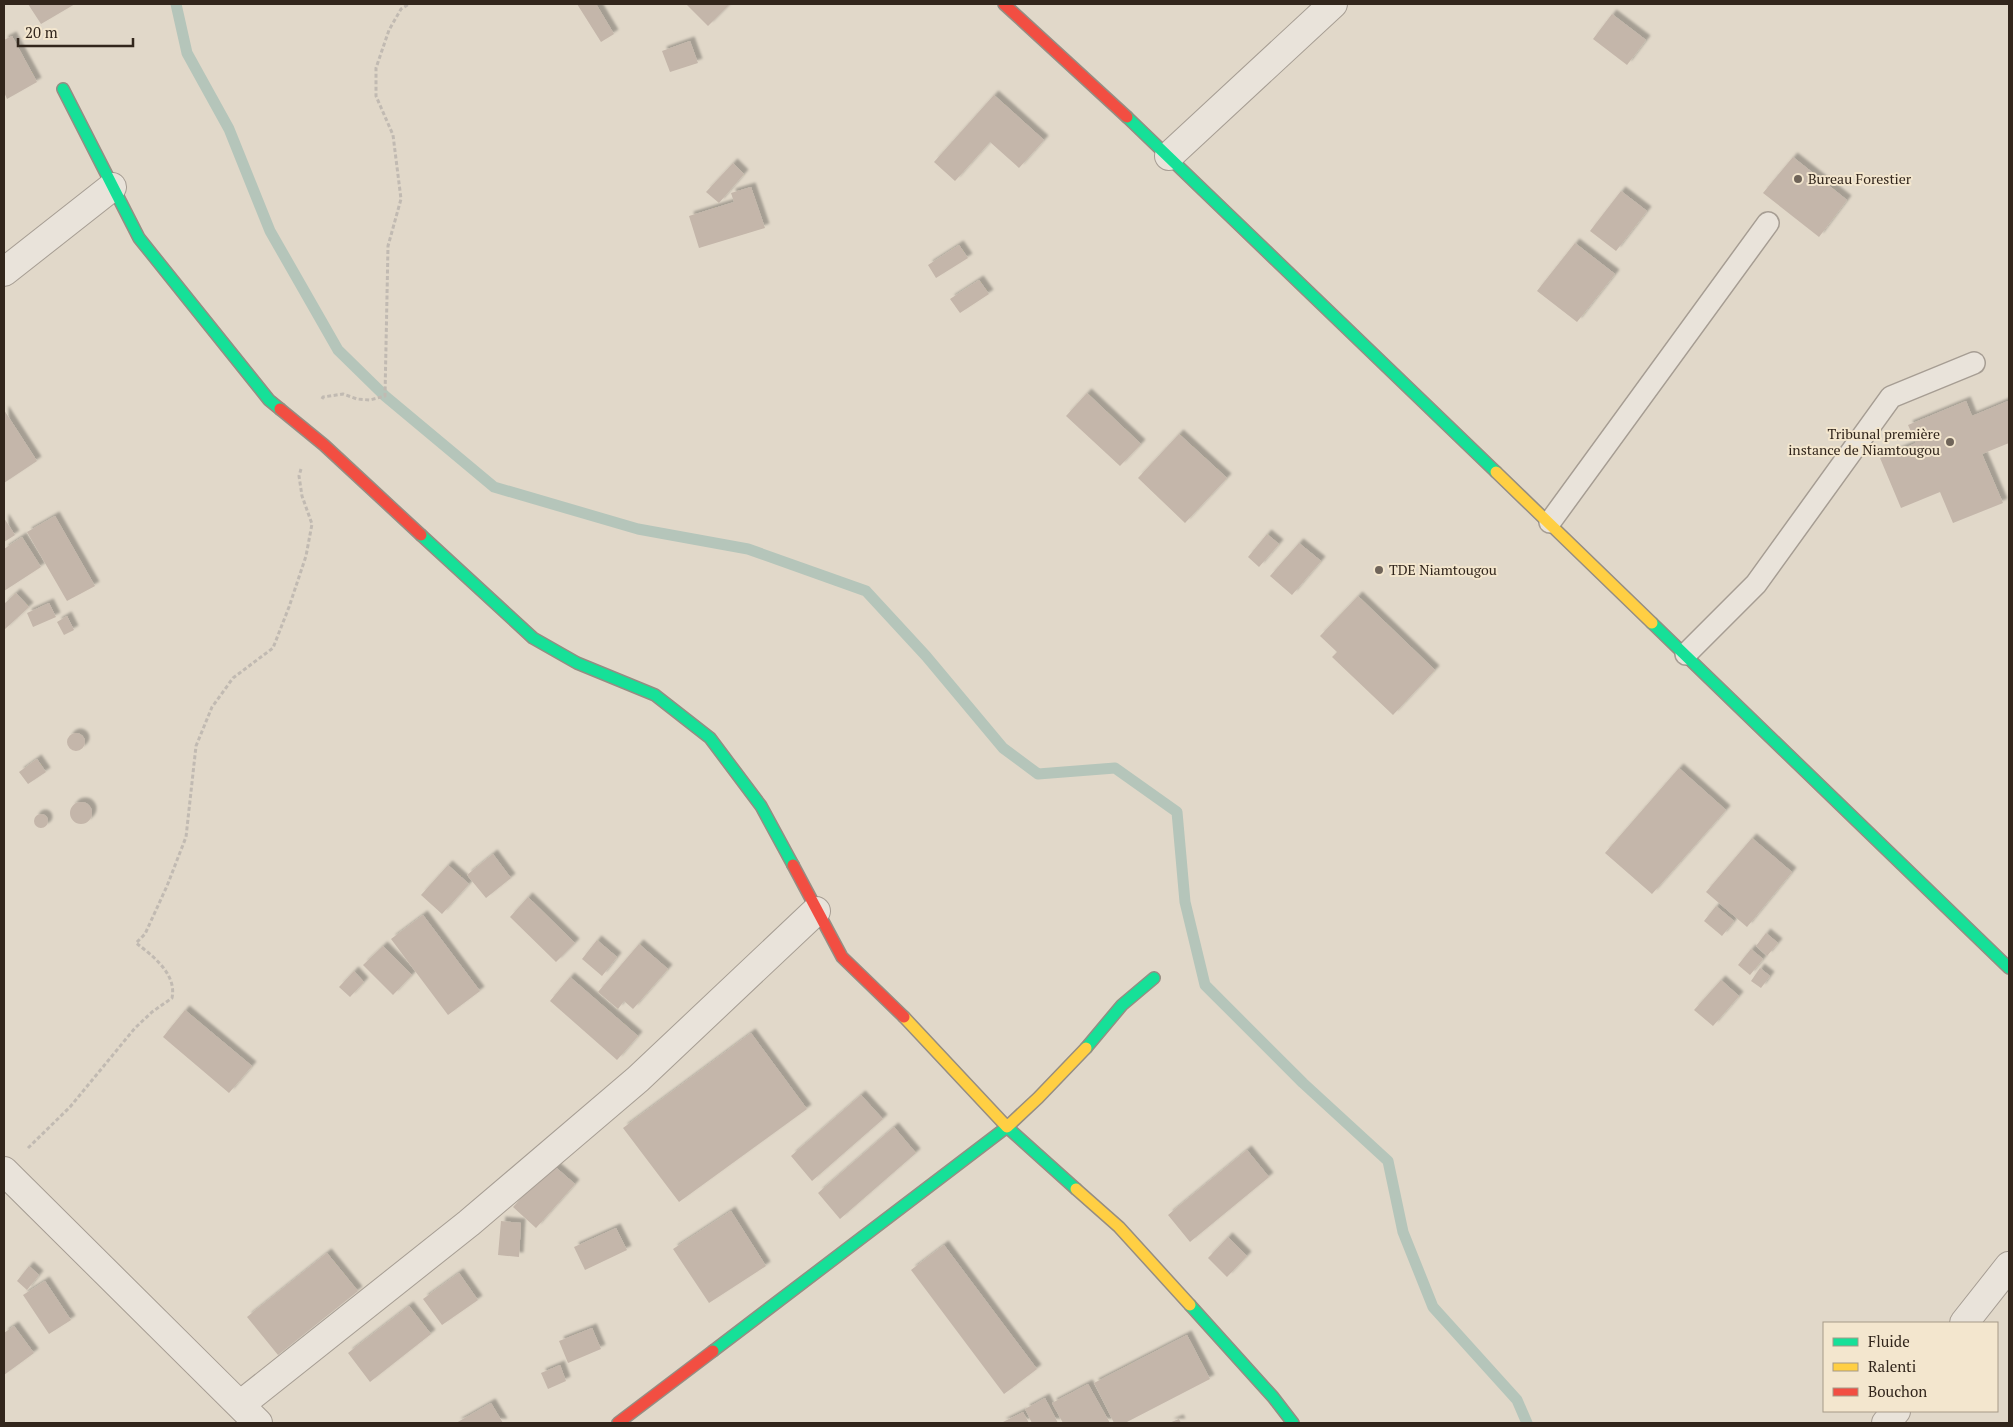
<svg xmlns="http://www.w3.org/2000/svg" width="2013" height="1427" viewBox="0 0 2013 1427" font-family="'PT Serif',serif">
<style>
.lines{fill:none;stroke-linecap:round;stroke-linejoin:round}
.stream{stroke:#b5c5ba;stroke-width:11}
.building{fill:#c4b6aa;filter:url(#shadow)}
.lane-casing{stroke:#a69d93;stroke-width:24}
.street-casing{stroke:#a69d93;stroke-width:30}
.fast-casing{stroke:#958d83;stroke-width:14}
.slow-casing{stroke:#958d83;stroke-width:14}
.jam-casing{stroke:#958d83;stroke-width:14}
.path{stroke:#c1bab2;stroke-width:3;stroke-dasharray:4 2.5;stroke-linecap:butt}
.lane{stroke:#e9e3da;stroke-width:21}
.street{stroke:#e9e3da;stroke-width:28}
.fast{stroke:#16e098;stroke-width:11}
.slow{stroke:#ffcf43;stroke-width:11}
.jam{stroke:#f24e42;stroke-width:11}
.poi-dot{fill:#6f6459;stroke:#f3e6ce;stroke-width:2}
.labels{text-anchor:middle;stroke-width:4;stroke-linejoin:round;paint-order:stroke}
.poi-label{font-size:14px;fill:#32261c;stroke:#f3e6ce;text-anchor:start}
</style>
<defs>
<filter id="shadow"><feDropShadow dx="4.5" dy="-4.5" stdDeviation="1" flood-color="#0004"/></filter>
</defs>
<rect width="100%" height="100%" fill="#e1d8c9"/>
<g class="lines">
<!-- stream -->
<path class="stream" d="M176,4L187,53L229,129L270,231L338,350L385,396L494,487L638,529L748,549L866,591L926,656L1003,748L1038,774L1115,768L1177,812L1185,902L1205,985L1303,1083L1388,1161L1403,1232L1433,1307L1517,1400L1527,1423"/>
</g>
<!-- building -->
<path class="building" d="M28,4H75L41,24Z
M577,4H596L614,34L601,42Z
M686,4H730L708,26Z
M1612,14L1646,40L1627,65L1593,39Z
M12,36L37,82L7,99L4,92V40Z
M690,41L698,63L670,72L662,51Z
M994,95L1044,140L1019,168L990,142L955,181L934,162Z
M1793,157L1847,200L1819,237L1763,193Z
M733,163L744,174L719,203L706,192Z
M751,187L765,228L699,248L689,216L734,202L731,193Z
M1621,191L1647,211L1616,251L1590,231Z
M1575,243L1615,274L1577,322L1537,291Z
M959,245L968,258L936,278L928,265Z
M979,280L989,294L960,313L950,299Z
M1087,393L1141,444L1120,466L1066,416Z
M1966,401L1972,416L2008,401L2009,404V443L1982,454L2003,503L1953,523L1940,492L1901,508L1880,458L1916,443L1908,425Z
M4,410L37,461L4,483Z
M1179,434L1227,478L1185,523L1138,478Z
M55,516L95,586L67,601L27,532Z
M4,518L15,535L4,542Z
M1267,534L1279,544L1259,567L1248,557Z
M22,537L41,567L4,591V549Z
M1299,543L1321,561L1292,595L1270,576Z
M16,593L29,607L4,630V604Z
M1358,596L1435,670L1393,715L1332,657L1337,652L1320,636Z
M49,603L56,617L33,627L27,613Z
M67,616L74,630L64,635L57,622Z
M67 742a9 9 0 1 1 18 0a9 9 0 1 1-18 0Z
M37,759L46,772L28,784L19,772Z
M1679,768L1726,810L1652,894L1605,853Z
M70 813a11 11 0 1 1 22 0a11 11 0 1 1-22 0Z
M34 821a7 7 0 1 1 14 0a7 7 0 1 1-14 0Z
M1752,838L1792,872L1747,927L1706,892Z
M493,854L511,878L486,898L467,875Z
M448,865L469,884L442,914L421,895Z
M528,897L575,943L556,962L510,917Z
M1716,906L1734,921L1722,936L1704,921Z
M423,915L480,991L448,1015L391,939Z
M1766,933L1778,943L1767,956L1756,946Z
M597,940L617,957L602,976L582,959Z
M639,944L668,969L633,1009L624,1001L618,1009L598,992Z
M383,946L412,975L393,995L363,965Z
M1751,949L1763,959L1750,975L1738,965Z
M1760,968L1770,976L1761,988L1751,981Z
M354,971L364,982L350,997L339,987Z
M570,977L638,1036L617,1060L550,1001Z
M1721,980L1739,996L1713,1026L1694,1010Z
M185,1010L252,1066L229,1093L163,1037Z
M751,1033L807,1109L679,1202L623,1128Z
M861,1095L883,1119L812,1181L791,1156Z
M894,1127L916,1153L840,1219L818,1193Z
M1247,1150L1269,1177L1190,1242L1168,1215Z
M552,1164L575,1184L536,1228L513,1207Z
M731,1211L766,1266L709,1303L673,1249Z
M501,1221L521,1223L519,1257L498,1255Z
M616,1228L627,1250L585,1270L574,1247Z
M1228,1237L1247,1256L1227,1277L1208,1258Z
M944,1245L1037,1369L1004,1394L911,1270Z
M327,1253L358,1291L278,1355L247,1317Z
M29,1266L39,1275L27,1290L17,1281Z
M459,1273L478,1300L442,1325L423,1299Z
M45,1281L71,1320L49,1334L23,1295Z
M409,1306L431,1334L370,1382L348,1353Z
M14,1326L34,1353L4,1375V1333Z
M592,1328L601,1349L568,1363L559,1341Z
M1187,1335L1210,1379L1125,1423H1114L1094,1383Z
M560,1365L566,1381L548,1389L541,1373Z
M1088,1384L1110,1423H1063L1052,1403Z
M1045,1398L1058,1423H1032L1025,1409Z
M491,1403L503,1423H456Z
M1023,1412L1029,1423H1001Z
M1179,1419L1181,1423H1169Z"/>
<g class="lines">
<!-- lane casing -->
<g class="lane-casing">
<path id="lane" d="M1550,522L1768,223
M1686,654L1756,584L1891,397L1974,363"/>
</g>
<!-- street casing -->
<g class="street-casing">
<path id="street" d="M1169,156L1333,4
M4,272L112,187
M4,1171L258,1423
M1964,1323L2009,1266
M240,1405L469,1223L638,1079L816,911
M1886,1423L1896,1411"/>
</g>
<!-- fast casing -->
<g class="fast-casing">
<path id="fast" d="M63,89L139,238L269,400L280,409
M1127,117L1496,472
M421,535L533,638L577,663L655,695L710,738L761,806L793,865
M1652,623L2009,968
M1086,1048L1122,1005L1154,978
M1190,1305L1273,1397L1293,1423
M713,1351L1007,1127L1076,1189"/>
</g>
<!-- slow casing -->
<g class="slow-casing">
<path id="slow" d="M1496,472L1652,623
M904,1017L1007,1127L1038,1098L1086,1048
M1076,1189L1119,1227L1190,1305"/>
</g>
<!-- jam casing -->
<g class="jam-casing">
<path id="jam" d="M1004,4L1127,117
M280,409L324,445L421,535
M793,865L842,957L904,1017
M618,1423L713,1351"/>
</g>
<!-- path -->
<path class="path" d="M322,399L323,397L343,394L357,399L370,400L385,396L388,246L401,199L393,135L376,96V68L389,30L401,9L409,4
M28,1148L70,1107L135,1028L152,1012L172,998C177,974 153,956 136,943L145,934L167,886L186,837L196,746L212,707L233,678L273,648L289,607L306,556L312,524L302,496L299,476L301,469"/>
<!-- lane -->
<use href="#lane" class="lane"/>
<!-- street -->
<use href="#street" class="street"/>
<!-- fast -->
<use href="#fast" class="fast"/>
<!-- slow -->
<use href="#slow" class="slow"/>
<!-- jam -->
<use href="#jam" class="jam"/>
</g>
<!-- markers -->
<g class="poi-dot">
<circle cx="1798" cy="179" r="5"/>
<circle cx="1950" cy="442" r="5"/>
<circle cx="1379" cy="570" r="5"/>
</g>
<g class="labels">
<!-- poi labels -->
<g class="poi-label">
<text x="1808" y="184">Bureau Forestier</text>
<text x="1940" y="439" text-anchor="end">Tribunal première<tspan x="1940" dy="16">instance de Niamtougou</tspan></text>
<text x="1389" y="575">TDE Niamtougou</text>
</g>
</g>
<!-- border -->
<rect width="2013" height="1427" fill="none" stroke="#32261c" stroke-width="10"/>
<!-- legend -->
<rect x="1823" y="1322" width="175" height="90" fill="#f3e6ce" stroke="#a69987"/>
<rect x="1833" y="1338" width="25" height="8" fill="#16e098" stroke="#a69987"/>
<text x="1868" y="1347" font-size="15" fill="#32261c">Fluide</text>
<rect x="1833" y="1363" width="25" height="8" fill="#ffcf43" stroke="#a69987"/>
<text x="1868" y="1372" font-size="15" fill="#32261c">Ralenti</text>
<rect x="1833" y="1388" width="25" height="8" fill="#f24e42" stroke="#a69987"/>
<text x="1868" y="1397" font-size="15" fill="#32261c">Bouchon</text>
<!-- scale -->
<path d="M18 38v8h115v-8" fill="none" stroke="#32261c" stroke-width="2.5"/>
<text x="25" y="38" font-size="15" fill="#32261c" stroke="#f3e6ce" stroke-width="4" paint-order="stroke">20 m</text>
</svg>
